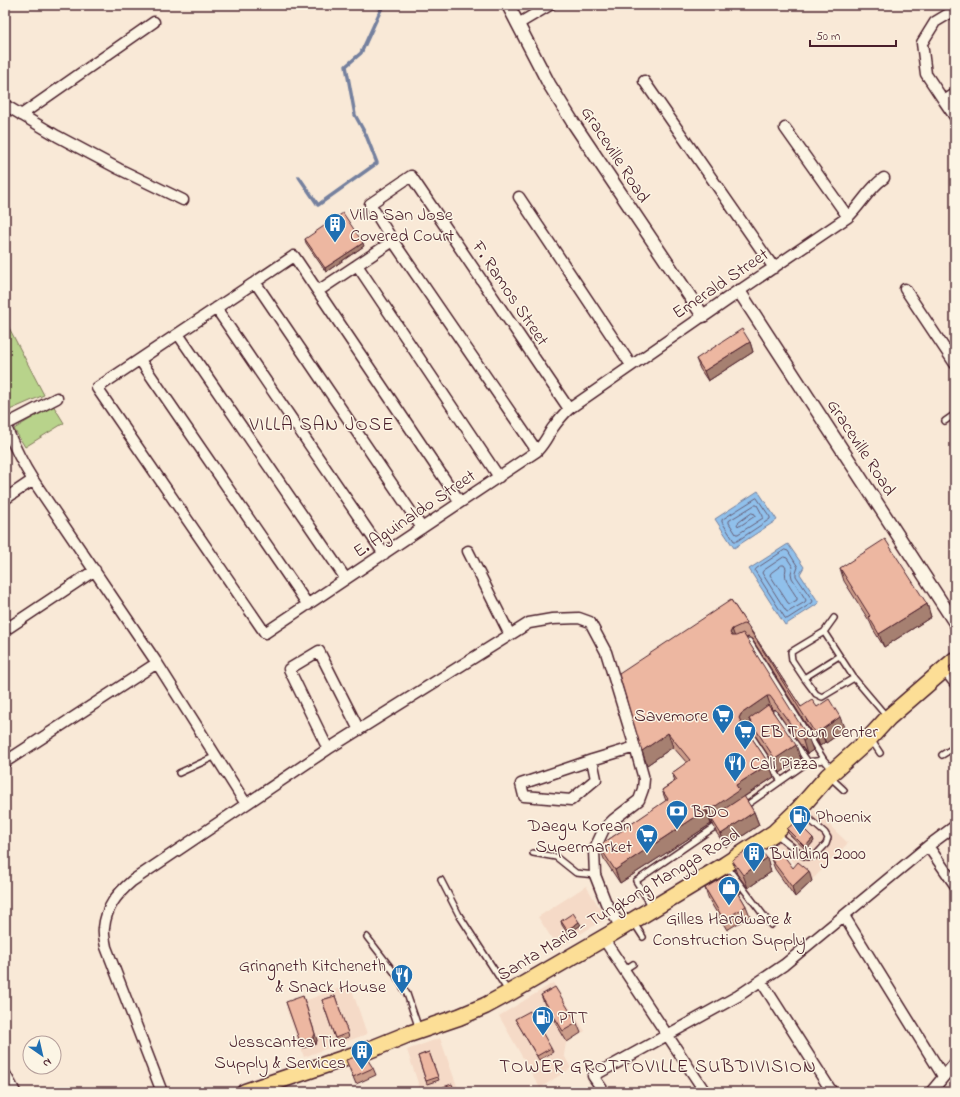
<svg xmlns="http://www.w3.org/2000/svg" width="960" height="1097" viewBox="0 0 960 1097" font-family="'Indie Flower',sans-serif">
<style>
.built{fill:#f5dac7}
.green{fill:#b8d38b;stroke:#81795b}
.water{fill:#90c0eb;stroke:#74809e}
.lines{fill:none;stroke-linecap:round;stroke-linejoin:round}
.shore{stroke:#665f78;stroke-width:1}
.stream{stroke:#74809e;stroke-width:3.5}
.service-casing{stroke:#4a1f2b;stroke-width:8}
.minor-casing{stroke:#4a1f2b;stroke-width:13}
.tertiary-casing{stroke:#4a1f2b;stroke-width:15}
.primary-casing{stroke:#4a1f2b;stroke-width:19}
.service{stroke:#fcf5e5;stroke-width:5}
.minor{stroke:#fcf5e5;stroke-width:10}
.tertiary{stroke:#fcf5e5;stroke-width:12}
.primary{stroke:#fcde96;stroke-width:16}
.wall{fill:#cc9d8a;stroke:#4a1f2b}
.shaded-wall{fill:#a68071;stroke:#4a1f2b}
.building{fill:#edb7a1;stroke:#4a1f2b}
.labels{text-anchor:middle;stroke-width:3;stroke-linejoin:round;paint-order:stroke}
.street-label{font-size:18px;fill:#4a1f2b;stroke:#fcf5e5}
.poi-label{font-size:18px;fill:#4a1f2b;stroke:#fcf5e5;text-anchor:start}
.neighbourhood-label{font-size:19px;letter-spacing:1px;fill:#4a1f2b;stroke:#fcf5e5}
</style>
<rect width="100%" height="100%" fill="#f9e9d7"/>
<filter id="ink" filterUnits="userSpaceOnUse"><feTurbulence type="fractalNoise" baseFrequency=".025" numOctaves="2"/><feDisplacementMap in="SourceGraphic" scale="8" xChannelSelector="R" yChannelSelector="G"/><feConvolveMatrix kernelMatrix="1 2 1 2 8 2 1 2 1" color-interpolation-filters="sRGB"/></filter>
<g filter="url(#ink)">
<!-- built -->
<path class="built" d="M807,804L848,843L812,880L772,842Z
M586,886L606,918L558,948L538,917Z
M553,983L585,1031L566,1043L564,1055L571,1068L540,1088L499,1016Z
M350,984L367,1034L304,1057L286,1008Z
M440,1038L459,1092H421L407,1050Z"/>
<!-- green -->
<path class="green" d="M5,320L44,395L5,412Z
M53,405L64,423L25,447L14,429Z"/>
<!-- water -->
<path class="water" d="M758,491L777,520L734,548L715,519Z
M788,544L804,567L800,574L819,603L785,625L749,569Z"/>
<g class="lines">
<!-- shore -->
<path class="shore" d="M757,498L770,517V519L737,541H734L722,522V520Z
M755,505H757L763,516V518L738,534H736L729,523V521Z
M752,513L755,514V516L740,526L737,525L738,523Z
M785,550L788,551L798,567L796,573V576L813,601L812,603L787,619L785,618L755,571L756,569Z
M784,557L787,558L793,567L791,573L792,578L806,600L805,602L788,612L786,611L762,573L763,571Z
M782,565H784L786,568C783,581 791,587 797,598V600L790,604L788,603L770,575L771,573Z"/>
<!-- stream -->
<path class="stream" d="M299,177L318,205L377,163L366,135L355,115L346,66L361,53L383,5"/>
<!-- service casing -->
<g class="service-casing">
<path id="service" d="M945,421L955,414
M834,618L824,632L854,678L887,717
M824,632L791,652L792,660L804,678L816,694L822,697L854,678
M744,644L749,641L824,760
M944,673L955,687
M804,678L839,656
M769,716L774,713L808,762
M757,724L748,731L781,781
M870,743L874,744L880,753
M942,755L955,747
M179,773L216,756
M830,777L844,790
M744,807L808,762L824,760L833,770
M776,834L804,856L810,857L815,856L826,844L828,838L825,833L800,811
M533,853L556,857L576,873L595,875
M727,867L771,925
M441,880L459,915L508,991
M652,907L636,881L719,824
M634,923L643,937
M367,937L394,972L407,994L419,1029
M624,970L633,964"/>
</g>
<!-- minor casing -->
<g class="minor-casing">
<path id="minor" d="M518,24L550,5
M644,81L774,268
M955,94L944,101L955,117
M944,101L926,74L922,43L935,22L955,10
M5,105L57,136L119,169L183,200
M21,115L154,22
M785,128L848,217
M519,197L631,365
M357,265L499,477
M255,282L422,528
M905,289L955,364
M318,291L393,241
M739,291L848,217C861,205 869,188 884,178
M216,308L384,554
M178,334L346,579
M140,360L308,605
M57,398L5,425C13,444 22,463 33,480L157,663L246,804
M537,451L393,241L370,204L411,176L569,409
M5,499L33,480
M460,502L294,256L97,388L265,633L537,451C544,444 547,437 552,429C557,422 562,415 569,409L703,316
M468,551L510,635
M5,630L95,570
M328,749L289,669L319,651L359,730
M592,760L596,779L571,800L524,796L521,784L592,760L635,747
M5,762L157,663
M928,846L955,885
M844,916L943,1076
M603,938L705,1092
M761,981L832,1092
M5,1074L15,1092
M162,1092L106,947C105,941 103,934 104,928C106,907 117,894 132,881L328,749L529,623L552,619L579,618L590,622L606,652L635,747L644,779L643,789L639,800L613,820L604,829L594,850L595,875L606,903L621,927
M604,1092L593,1076L738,996L784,965L928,846L955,826
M931,1092L955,1063"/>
</g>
<!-- tertiary casing -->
<g class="tertiary-casing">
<path id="tertiary" d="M508,5L549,84L572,121L703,316L739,291L955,623"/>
</g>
<!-- primary casing -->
<g class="primary-casing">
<path id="primary" d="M245,1092L369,1050L406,1035L459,1017L485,1006L509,993L609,935L725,865L774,833L799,809L828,776L866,742L888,718L955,660"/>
</g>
<!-- service -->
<use href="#service" class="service"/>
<!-- minor -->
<use href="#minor" class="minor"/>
<!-- tertiary -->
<use href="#tertiary" class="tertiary"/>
<!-- primary -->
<use href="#primary" class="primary"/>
</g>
<!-- wall -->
<path class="wall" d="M305,239L364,246L326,272L306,243Z
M750,342L753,352L708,381L700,369L696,359Z
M840,568L927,604L931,617L884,647L873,629L870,622L844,581Z
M731,600L801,707H817L845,730L826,743L825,742L820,746L752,639L748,637L746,638L813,750L807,754L775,709L772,710L801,759L780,773L753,732L751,724L746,728H745L769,764L774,777L744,797L754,812L759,825L726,847L716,832L713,824L712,825L711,824L620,883L604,859L599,846L666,801L662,790L675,781L672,773L687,763L673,747L647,765Z
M955,663V680L953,677L949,667Z
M787,829L814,841L806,850L788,833Z
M767,858L771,872L748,888L737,874L732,860Z
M771,859L812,881L795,897L775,869Z
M705,888L741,893L739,894L746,906L750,916L727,930L708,898Z
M561,921L581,925L568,934L562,925Z
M541,995L577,1023L581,1033L567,1042L545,1005Z
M335,996L349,1037L336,1041L322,1000Z
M286,1002L317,1040L316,1044L303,1048Z
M515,1019L551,1048L553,1052L539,1060L517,1022Z
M429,1052L439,1080L427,1084L418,1056Z
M346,1060L373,1068L376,1075L356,1084Z"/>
<!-- shaded-wall -->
<path class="shaded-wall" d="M363,243L364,246L326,272L325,268Z
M750,342L753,352L708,381L704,371Z
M927,604L931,617L884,647L879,634Z
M732,629L737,643L730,633Z
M767,696L772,710L752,723L749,719L751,724L746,728L744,731L739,718L741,714Z
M840,717L845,730L826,743L821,730Z
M820,729L825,742L820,746L815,733Z
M668,733L673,747L647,765L642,751Z
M808,737L813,750L807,754L803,741Z
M796,745L801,759L780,773L775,759Z
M769,764L774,777L711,818L713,824L712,825L707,812L736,785Z
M706,810L711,824L620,883L615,870Z
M754,812L759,825L726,847L721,834Z
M813,838L814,841L806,850L805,847Z
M767,858L771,872L748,888L743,875Z
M809,871L812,881L795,897L792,887Z
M738,883L741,893L737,896L734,885Z
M579,922L581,925L568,934L567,930Z
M303,996L317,1040L316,1044L313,1038Z"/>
<!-- building -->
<path class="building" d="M343,213L363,243L325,268L305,239Z
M742,329L750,342L704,371L696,359Z
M885,539L927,604L879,634L869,617L870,616L840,568Z
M731,600L801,707L812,700L817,707L829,699L840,717L821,730L820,729L815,733L747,625L743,624L732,629L730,633L732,636H736L743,633L808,737L803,741L770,696H767L741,714L739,718L740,720L769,764L736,785L739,790L707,812L706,810L615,870L599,846L668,799L662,790L677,780L672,773L690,760L668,733L642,751L619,674Z
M955,663V675L949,667Z
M768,705L796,745L775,759L749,719Z
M744,796L754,812L721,834L711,818Z
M796,821L813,838L805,847L787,829Z
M756,844L767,858L743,875L732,860Z
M781,852L793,868L798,862L809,871L792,887L771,859Z
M730,873L738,883L734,885L746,906L724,920L705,888Z
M573,913L579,922L567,930L561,921Z
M555,987L577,1023L563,1031L541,995Z
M303,996L315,1034L313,1038L300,1042L286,1002Z
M335,996L348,1033L335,1038L322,1000Z
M530,1011L551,1048L537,1056L515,1019Z
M429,1052L438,1077L426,1081L418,1056Z
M364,1054L373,1068L353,1077L346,1060Z
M452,1084L455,1092H445L443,1087Z"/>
</g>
<!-- icons -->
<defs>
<g id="building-pin" transform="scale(1.15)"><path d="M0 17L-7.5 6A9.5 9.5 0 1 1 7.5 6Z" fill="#1f6fb2" stroke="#fcf5e5"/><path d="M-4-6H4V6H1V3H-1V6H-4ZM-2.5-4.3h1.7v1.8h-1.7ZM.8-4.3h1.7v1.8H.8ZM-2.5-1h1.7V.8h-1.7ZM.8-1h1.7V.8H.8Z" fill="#fff"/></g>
<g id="supermarket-pin" transform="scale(1.15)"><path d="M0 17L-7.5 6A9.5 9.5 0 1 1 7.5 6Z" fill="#1f6fb2" stroke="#fcf5e5"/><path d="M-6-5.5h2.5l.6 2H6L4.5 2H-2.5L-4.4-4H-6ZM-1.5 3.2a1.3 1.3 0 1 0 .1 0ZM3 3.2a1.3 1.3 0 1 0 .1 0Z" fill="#fff"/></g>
<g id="restaurant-pin" transform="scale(1.15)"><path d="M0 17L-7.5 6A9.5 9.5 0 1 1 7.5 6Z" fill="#1f6fb2" stroke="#fcf5e5"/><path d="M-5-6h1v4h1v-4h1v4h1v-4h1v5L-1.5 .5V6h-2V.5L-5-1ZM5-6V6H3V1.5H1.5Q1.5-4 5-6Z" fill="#fff"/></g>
<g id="bank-pin" transform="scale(1.15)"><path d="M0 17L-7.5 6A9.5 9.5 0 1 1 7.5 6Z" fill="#1f6fb2" stroke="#fcf5e5"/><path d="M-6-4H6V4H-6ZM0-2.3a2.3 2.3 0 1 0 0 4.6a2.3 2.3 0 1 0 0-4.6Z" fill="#fff"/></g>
<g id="fuel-pin" transform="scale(1.15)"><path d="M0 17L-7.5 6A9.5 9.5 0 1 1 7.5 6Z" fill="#1f6fb2" stroke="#fcf5e5"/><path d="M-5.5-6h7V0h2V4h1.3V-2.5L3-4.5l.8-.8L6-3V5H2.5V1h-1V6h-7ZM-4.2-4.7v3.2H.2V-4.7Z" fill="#fff"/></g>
<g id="shop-pin" transform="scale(1.15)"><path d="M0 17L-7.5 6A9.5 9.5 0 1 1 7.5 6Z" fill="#1f6fb2" stroke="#fcf5e5"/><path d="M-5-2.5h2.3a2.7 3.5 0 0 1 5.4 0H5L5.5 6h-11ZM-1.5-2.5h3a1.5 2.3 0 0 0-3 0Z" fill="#fff"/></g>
</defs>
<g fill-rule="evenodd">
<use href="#building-pin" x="335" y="224"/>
<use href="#supermarket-pin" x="723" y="715"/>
<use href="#supermarket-pin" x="745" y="731"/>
<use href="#restaurant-pin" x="735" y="763"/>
<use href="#bank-pin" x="677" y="811"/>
<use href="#fuel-pin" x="800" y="816"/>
<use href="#supermarket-pin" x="647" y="835"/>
<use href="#building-pin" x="754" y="853"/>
<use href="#shop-pin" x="729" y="887"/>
<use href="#restaurant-pin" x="402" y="975"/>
<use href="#fuel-pin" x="543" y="1017"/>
<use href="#building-pin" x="362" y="1051"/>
</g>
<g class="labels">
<!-- street labels -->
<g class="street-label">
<text transform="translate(616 154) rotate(57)" y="6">Graceville Road</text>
<text transform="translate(720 283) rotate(-34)" y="6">Emerald Street</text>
<text transform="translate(511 293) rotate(56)" y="6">F. Ramos Street</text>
<text transform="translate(862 447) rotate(57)" y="6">Graceville Road</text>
<text transform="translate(414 513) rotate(-34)" y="6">E. Aguinaldo Street</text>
<text transform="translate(618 904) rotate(-31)" y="6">Santa Maria - Tungkong Mangga Road</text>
</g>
<!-- poi labels -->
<g class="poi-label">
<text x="350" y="220">Villa San Jose<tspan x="350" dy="21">Covered Court</tspan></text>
<text x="708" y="721" text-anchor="end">Savemore</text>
<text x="760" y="737">EB Town Center</text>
<text x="750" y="769">Cali Pizza</text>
<text x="692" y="817">BDO</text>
<text x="816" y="822">Phoenix</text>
<text x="632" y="831" text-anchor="end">Daegu Korean<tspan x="632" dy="21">Supermarket</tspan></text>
<text x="770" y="859">Building 2000</text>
<text x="729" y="924" text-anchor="middle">Gilles Hardware &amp;<tspan x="729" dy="21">Construction Supply</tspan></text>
<text x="386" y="971" text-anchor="end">Gringneth Kitcheneth<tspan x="386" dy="21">&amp; Snack House</tspan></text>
<text x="558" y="1023">PTT</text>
<text x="346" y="1047" text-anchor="end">Jesscantes Tire<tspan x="346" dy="21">Supply &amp; Services</tspan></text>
</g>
<!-- neighbourhood labels -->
<g class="neighbourhood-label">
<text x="322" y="430">VILLA SAN JOSE</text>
<text x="658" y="1072">TOWER GROTTOVILLE SUBDIVISION</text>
</g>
</g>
<!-- margin -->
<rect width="960" height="1097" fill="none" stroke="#fcf5e5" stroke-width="20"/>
<rect x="10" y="10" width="940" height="1077" fill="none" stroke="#4a1f2b" stroke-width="1.5" filter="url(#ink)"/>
<!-- north arrow -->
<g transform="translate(42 1055) rotate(146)"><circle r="19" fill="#fcf5e5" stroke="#b59f9b"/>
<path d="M0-3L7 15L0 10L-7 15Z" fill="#1f6fb2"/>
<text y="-6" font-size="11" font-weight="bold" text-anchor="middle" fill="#4a1f2b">N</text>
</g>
<!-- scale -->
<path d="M810 40v6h86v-6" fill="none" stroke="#4a1f2b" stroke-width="2"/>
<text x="816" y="40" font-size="12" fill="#4a1f2b" stroke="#fcf5e5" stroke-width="3" paint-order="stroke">50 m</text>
</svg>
